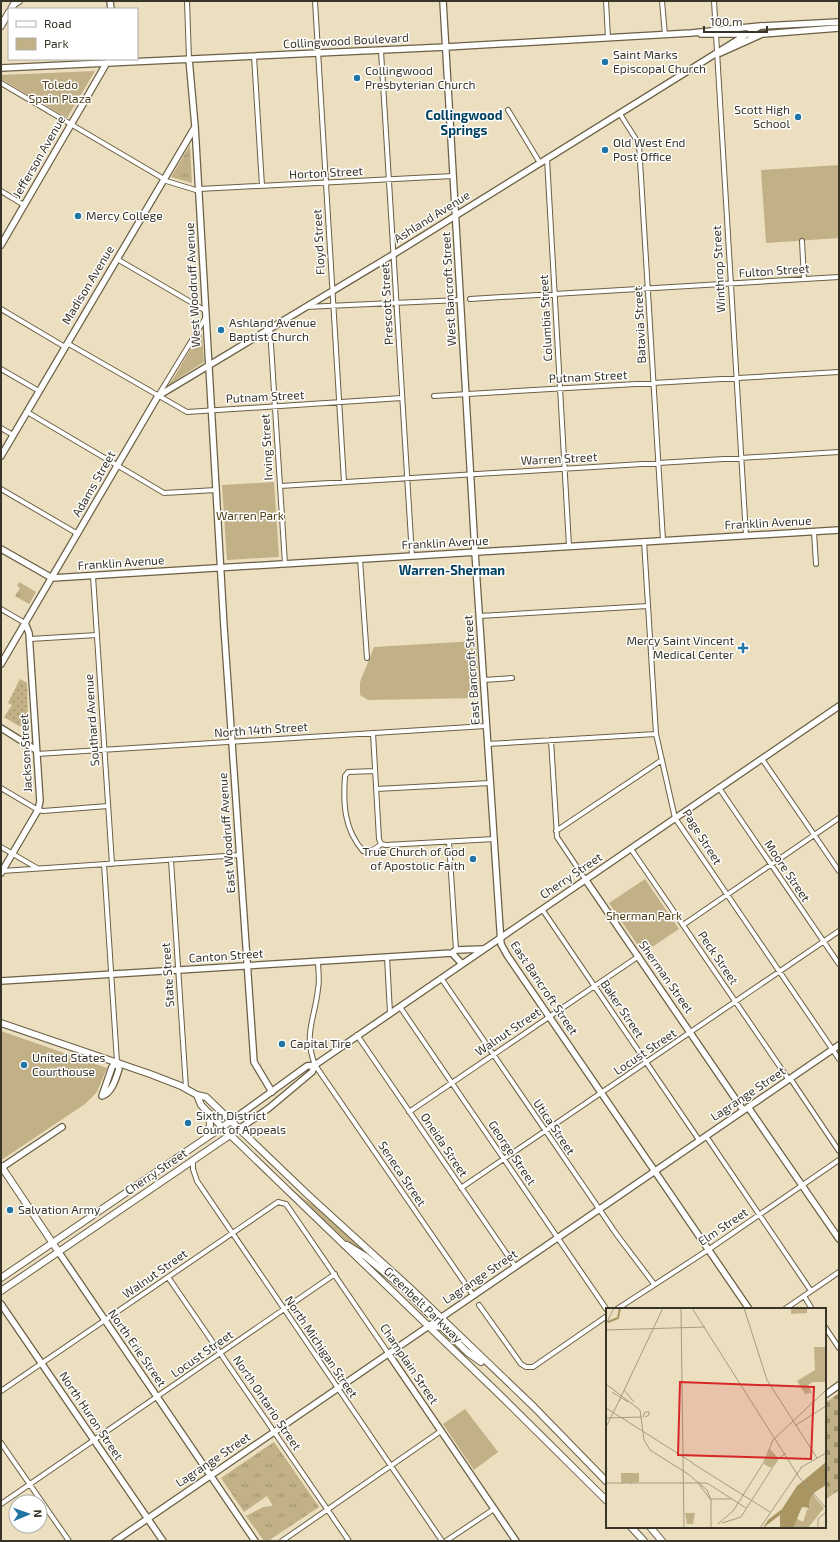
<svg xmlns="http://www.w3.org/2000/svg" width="840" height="1542" viewBox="0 0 840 1542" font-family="'Exo 2',sans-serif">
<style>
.grass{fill:url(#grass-tufts)}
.cemetery{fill:url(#cemetery-stones)}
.park{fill:#c2b186}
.garden{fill:url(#garden-dots)}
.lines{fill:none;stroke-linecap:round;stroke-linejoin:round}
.street-casing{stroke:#6b6045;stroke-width:6}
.secondary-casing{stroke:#6b6045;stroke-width:8}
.primary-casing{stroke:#6b6045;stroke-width:8}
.street{stroke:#fff;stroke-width:4}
.secondary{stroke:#fff;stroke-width:5.5}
.primary{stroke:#fff;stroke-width:6}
.poi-dot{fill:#2175a5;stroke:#fff;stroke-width:1.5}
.labels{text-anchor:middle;stroke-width:3;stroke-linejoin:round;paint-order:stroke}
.street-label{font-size:12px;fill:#383427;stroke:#fff}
.poi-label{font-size:12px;fill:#383427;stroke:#fff;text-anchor:start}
.park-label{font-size:12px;fill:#4e4016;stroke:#fff}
.neighbourhood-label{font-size:13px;font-weight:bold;fill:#024162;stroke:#fff}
.inset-river{fill:none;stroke:#a89561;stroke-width:2}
.inset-road{fill:none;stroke:#a39b83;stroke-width:1}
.view{fill:#d62828;fill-opacity:0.15;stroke:#d62828;stroke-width:2}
.inset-edge{fill:none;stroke:#383427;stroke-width:2}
</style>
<defs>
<pattern id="grass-tufts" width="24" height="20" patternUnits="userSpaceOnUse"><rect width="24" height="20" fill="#c2b186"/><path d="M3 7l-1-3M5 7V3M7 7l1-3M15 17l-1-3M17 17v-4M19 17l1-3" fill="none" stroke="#9f916e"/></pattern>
<pattern id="cemetery-stones" width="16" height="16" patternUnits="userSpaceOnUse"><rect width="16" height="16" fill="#c2b186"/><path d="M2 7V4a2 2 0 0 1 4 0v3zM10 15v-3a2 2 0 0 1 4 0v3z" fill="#9f916e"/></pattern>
<pattern id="garden-dots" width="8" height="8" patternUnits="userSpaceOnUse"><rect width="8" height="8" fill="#c2b186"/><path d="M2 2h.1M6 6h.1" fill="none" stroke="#9f916e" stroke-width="1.8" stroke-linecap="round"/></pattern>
</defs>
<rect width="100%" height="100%" fill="#ebdfc0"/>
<!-- grass -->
<path class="grass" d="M190,145L192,183L171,177Z
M19,582L36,592L29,604L15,596L20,588L17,586Z
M275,1175L304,1199L314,1205L402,1284L344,1239Z
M274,1442L319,1507L268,1541H264L246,1516L263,1507L273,1506L267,1496L244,1512L221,1478Z"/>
<!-- cemetery -->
<path class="cemetery" d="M839,1393V1490L825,1500V1403Z"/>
<!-- park -->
<path class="park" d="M95,71L67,118L1,79V75Z
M839,165V238L766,243L761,170Z
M200,333L202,334L204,362L168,385L173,379Z
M274,482L279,557L227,560L222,485Z
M476,641L479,698L368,700L360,695V682L374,647Z
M645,879L679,929L643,953L609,903Z
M1,1031L107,1068L97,1092L85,1104L3,1159L1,1158Z
M465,1409L498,1452L474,1470L443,1424Z"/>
<!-- garden -->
<path class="garden" d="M20,679L27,683L28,723L25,726H19L4,717L12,705L8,703Z"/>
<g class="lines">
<!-- street casing -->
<g class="street-casing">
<path id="street" d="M187,1L189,59
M315,1L344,482
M606,1L608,38
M662,1L665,35
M714,1L746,536
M381,51L412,556
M254,56L262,186
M1,83L164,179
M508,110L540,163
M620,114L639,144L663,540
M547,159L569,546
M163,180L199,191
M199,189L453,176
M1,191L24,205
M802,241L804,279
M117,259L206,311
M470,299L839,277
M305,307L460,300
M1,309L65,347
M270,329L285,564
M67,343L187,412L402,398
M1,369L39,391
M159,394L206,317
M434,396L839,372
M27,412L164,493L216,490
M1,428L13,435
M280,486L839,452
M1,489L78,534
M814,532L816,564
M644,541L656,734L675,818L839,1059
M360,559L367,658
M93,576L112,864
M1,609L25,623
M479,616L648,606
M30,639L97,635
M483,680L512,678
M373,733L379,839L381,844
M551,740L557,837L585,879
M487,744L656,734
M37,754L486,726
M762,759L839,871
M375,771L348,772L345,776C343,804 344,829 363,851C370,852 376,849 381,844
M1,788L38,810L43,811L108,806
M719,788L839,964
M376,789L490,783
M556,831L662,760
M449,842L456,950
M381,844L386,845L494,839
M1,847L37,868
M631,849L789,1080
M171,860L186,1088
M104,864L117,1062
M2,871L240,855
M542,909L699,1140
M683,925L839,818
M387,957L390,1013
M318,961C318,970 320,980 318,989C315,1018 303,1034 315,1065L473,1295
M441,978L617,1235L654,1284
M400,1007L607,1310
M357,1035L515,1266
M790,1078L839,1151
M409,1112L639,956
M706,1136L811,1291
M193,1160V1169L197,1181L442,1541
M461,1188L839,931
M168,1277L349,1541
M804,1296L812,1309
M479,1305L521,1364L526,1367H533L607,1316
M617,1309L708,1250L839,1160
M785,1309L839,1272
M825,1327L839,1348
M1,1391L278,1202L286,1204L388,1353
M1,1443L69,1541
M1,1504L335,1274
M282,1541L441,1431
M446,1541L494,1509"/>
</g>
<!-- secondary casing -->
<g class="secondary-casing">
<path id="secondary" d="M110,1L111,9
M443,1L475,552L501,944L507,955L749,1309
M701,34H763L839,28
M720,53L760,35
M189,59L195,126L224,627L254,1062L272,1092
M1,68L446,47L691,33L760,26L839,22
M1,245L109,59
M1,456L195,127
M1,549L52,578L839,530
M1,664L158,396L394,254L760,26
M1,728L36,750
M1,873L38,810L40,801L29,633L25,623
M585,879L743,1110
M452,953L462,964
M1,981L452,953L456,950L483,949
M117,1062L119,1069C116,1078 112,1093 102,1096L112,1067Z
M748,1107L839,1239
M231,1121L307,1066L315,1065L839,706
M239,1129L269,1108L312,1072L315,1065
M1,1168L62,1127
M58,1251L255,1541
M1,1304L163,1541
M388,1353L516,1541
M825,1395L839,1385
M115,1541L839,1045"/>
</g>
<!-- primary casing -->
<g class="primary-casing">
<path id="primary" d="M11,9L14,4L19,1
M1,26L9,12
M1,1023L150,1074L181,1086L197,1095L206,1097L307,1194L409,1287L534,1407L607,1482
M197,1095L201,1105L222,1127L502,1397L607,1501
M206,1138L210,1125L209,1113
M1,1166L58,1251
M347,1245L365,1256L402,1287L429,1314L440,1317
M1,1278L231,1121
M1,1291L239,1129
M428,1325L442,1327L467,1352L481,1362
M631,1527L644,1541
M650,1527L662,1541"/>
</g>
<!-- street -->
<use href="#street" class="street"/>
<!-- secondary -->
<use href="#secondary" class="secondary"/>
<!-- primary -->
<use href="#primary" class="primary"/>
</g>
<!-- markers -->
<g class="poi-dot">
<circle cx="605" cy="62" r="4"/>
<circle cx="357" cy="78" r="4"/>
<circle cx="798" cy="117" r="4"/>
<circle cx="605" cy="150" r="4"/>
<circle cx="78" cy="216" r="4"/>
<circle cx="221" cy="330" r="4"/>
<path d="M741 642h4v4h4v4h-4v4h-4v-4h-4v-4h4z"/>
<circle cx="473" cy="859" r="4"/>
<circle cx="282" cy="1044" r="4"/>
<circle cx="24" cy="1065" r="4"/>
<circle cx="188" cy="1123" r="4"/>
<circle cx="10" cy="1210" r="4"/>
</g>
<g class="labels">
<!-- street labels -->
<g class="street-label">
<text transform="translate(346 41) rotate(-3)" y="4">Collingwood Boulevard</text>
<text transform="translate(39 157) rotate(-60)" y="4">Jefferson Avenue</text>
<text transform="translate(326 173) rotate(-3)" y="4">Horton Street</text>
<text transform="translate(432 217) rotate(-32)" y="4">Ashland Avenue</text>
<text transform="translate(319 242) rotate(-93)" y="4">Floyd Street</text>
<text transform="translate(719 269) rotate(-93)" y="4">Winthrop Street</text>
<text transform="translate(774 271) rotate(-4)" y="4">Fulton Street</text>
<text transform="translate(88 285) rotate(-59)" y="4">Madison Avenue</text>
<text transform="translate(193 285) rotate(-93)" y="4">West Woodruff Avenue</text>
<text transform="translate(449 289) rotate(-93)" y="4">West Bancroft Street</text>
<text transform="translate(387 304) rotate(-93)" y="4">Prescott Street</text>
<text transform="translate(546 318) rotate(-93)" y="4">Columbia Street</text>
<text transform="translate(640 325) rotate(-93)" y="4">Batavia Street</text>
<text transform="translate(588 377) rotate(-3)" y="4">Putnam Street</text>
<text transform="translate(265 397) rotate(-3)" y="4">Putnam Street</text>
<text transform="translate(267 447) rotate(-93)" y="4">Irving Street</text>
<text transform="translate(559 459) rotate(-3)" y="4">Warren Street</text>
<text transform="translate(94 484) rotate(-60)" y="4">Adams Street</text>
<text transform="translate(768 523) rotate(-3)" y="4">Franklin Avenue</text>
<text transform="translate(445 543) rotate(-3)" y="4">Franklin Avenue</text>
<text transform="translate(121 563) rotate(-4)" y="4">Franklin Avenue</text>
<text transform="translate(472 670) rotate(-94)" y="4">East Bancroft Street</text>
<text transform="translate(92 720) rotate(-94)" y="4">Southard Avenue</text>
<text transform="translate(261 730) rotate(-4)" y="4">North 14th Street</text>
<text transform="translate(26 753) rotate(-93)" y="4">Jackson Street</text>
<text transform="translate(227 833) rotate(-94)" y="4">East Woodruff Avenue</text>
<text transform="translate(702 837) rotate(58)" y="4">Page Street</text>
<text transform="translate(787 871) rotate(56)" y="4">Moore Street</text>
<text transform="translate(571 876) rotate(-34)" y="4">Cherry Street</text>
<text transform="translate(226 956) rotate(-4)" y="4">Canton Street</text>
<text transform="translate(718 958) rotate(56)" y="4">Peck Street</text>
<text transform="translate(168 975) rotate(-94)" y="4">State Street</text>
<text transform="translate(666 977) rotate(55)" y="4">Sherman Street</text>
<text transform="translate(544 988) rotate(56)" y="4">East Bancroft Street</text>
<text transform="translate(622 1009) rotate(56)" y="4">Baker Street</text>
<text transform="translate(508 1032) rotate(-34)" y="4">Walnut Street</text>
<text transform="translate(645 1052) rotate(-34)" y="4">Locust Street</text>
<text transform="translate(748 1094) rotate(-34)" y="4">Lagrange Street</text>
<text transform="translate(554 1127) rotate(56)" y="4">Utica Street</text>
<text transform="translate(444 1145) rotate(56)" y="4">Oneida Street</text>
<text transform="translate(512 1153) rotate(56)" y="4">George Street</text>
<text transform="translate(156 1172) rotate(-34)" y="4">Cherry Street</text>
<text transform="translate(402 1174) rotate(56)" y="4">Seneca Street</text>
<text transform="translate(723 1227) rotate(-34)" y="4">Elm Street</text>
<text transform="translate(155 1274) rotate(-35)" y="4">Walnut Street</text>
<text transform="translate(480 1277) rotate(-34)" y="4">Lagrange Street</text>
<text transform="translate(423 1305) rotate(44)" y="4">Greenbelt Parkway</text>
<text transform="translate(321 1347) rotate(56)" y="4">North Michigan Street</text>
<text transform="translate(137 1348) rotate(55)" y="4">North Erie Street</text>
<text transform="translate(202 1354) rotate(-35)" y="4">Locust Street</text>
<text transform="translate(409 1364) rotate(56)" y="4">Champlain Street</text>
<text transform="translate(267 1403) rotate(56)" y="4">North Ontario Street</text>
<text transform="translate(91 1416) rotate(56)" y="4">North Huron Street</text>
<text transform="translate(213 1460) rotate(-34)" y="4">Lagrange Street</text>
</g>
<!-- poi labels -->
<g class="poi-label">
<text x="613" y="59">Saint Marks<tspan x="613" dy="14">Episcopal Church</tspan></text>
<text x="365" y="75">Collingwood<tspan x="365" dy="14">Presbyterian Church</tspan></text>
<text x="790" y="114" text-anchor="end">Scott High<tspan x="790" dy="14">School</tspan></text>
<text x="613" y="147">Old West End<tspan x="613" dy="14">Post Office</tspan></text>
<text x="86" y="220">Mercy College</text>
<text x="229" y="327">Ashland Avenue<tspan x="229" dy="14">Baptist Church</tspan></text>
<text x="734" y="645" text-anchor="end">Mercy Saint Vincent<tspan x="734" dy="14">Medical Center</tspan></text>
<text x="465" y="856" text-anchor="end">True Church of God<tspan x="465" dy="14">of Apostolic Faith</tspan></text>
<text x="290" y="1048">Capital Tire</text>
<text x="32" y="1062">United States<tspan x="32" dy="14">Courthouse</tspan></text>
<text x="196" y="1120">Sixth District<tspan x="196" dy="14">Court of Appeals</tspan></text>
<text x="18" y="1214">Salvation Army</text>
</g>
<!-- park labels -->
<g class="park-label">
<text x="60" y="89">Toledo<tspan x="60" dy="14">Spain Plaza</tspan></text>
<text x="250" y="520">Warren Park</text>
<text x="644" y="920">Sherman Park</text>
</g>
<!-- neighbourhood labels -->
<g class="neighbourhood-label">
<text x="464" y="120">Collingwood<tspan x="464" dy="15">Springs</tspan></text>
<text x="452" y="575">Warren-Sherman</text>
</g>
</g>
<!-- overview -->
<g transform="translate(606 1308)">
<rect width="220" height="220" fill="#ebdfc0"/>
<path d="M208,39H220V74H207L202,77L206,85L199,86L191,73L209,62Z" fill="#c2b186"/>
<path d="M185,0H201V5L185,6ZM164,141L172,150L165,160L158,156ZM15,165H33V174L15,175ZM207,187L218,200L202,220H187L190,210L197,214L201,202L205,198L202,192ZM79,205H89L87,216H81Z" fill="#c2b186"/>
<path d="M220,154V177L209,184L203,192L204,200L196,199L187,220H174V207L157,220L162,212L176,201L191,178Z" fill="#a89561"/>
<path class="inset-river" d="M2,14L12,10L14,0"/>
<path class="inset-road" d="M75,0L78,220M86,0L193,169L220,200M138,0L161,72L211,150M0,16L8,0M0,22L99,19M0,76L34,102L38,132L44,142L82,166L101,182L105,192V220M18,82L28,94M6,84L22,94M13,93L57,0M0,100L87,155M37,109L39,104H43V107L39,109M0,110L36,109M190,117L220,98M0,119L14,91M86,155L164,204M194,160L220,145M0,175H26M24,175H101M92,175L104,191M101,175L140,200M104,191H125M116,215L135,209L172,151L180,145M112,216L127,203L158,154L167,132L220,82M154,220L195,160M212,220V211L220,204"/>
<path class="view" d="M74,74L208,79L205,151L72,147Z"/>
<rect width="220" height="220" class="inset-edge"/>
</g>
<!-- border -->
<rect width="840" height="1542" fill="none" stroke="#383427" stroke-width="4"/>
<!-- legend -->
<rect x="8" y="8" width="130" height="52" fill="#ffffff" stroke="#afaea9"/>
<rect x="16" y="21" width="20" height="6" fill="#ffffff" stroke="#afaea9"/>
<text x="44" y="28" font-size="12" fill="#383427">Road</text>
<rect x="16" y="38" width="20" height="12" fill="#c2b186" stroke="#afaea9"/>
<text x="44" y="48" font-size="12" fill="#383427">Park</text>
<!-- north arrow -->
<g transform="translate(28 1514) rotate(88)"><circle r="19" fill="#ffffff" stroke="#afaea9"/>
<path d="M0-3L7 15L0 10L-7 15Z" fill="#2175a5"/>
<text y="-6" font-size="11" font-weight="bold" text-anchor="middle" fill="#383427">N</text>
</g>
<!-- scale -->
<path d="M704 26v6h63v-6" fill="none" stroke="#383427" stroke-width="2"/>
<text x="710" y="26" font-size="12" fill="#383427" stroke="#ffffff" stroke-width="3" paint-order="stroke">100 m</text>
</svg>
